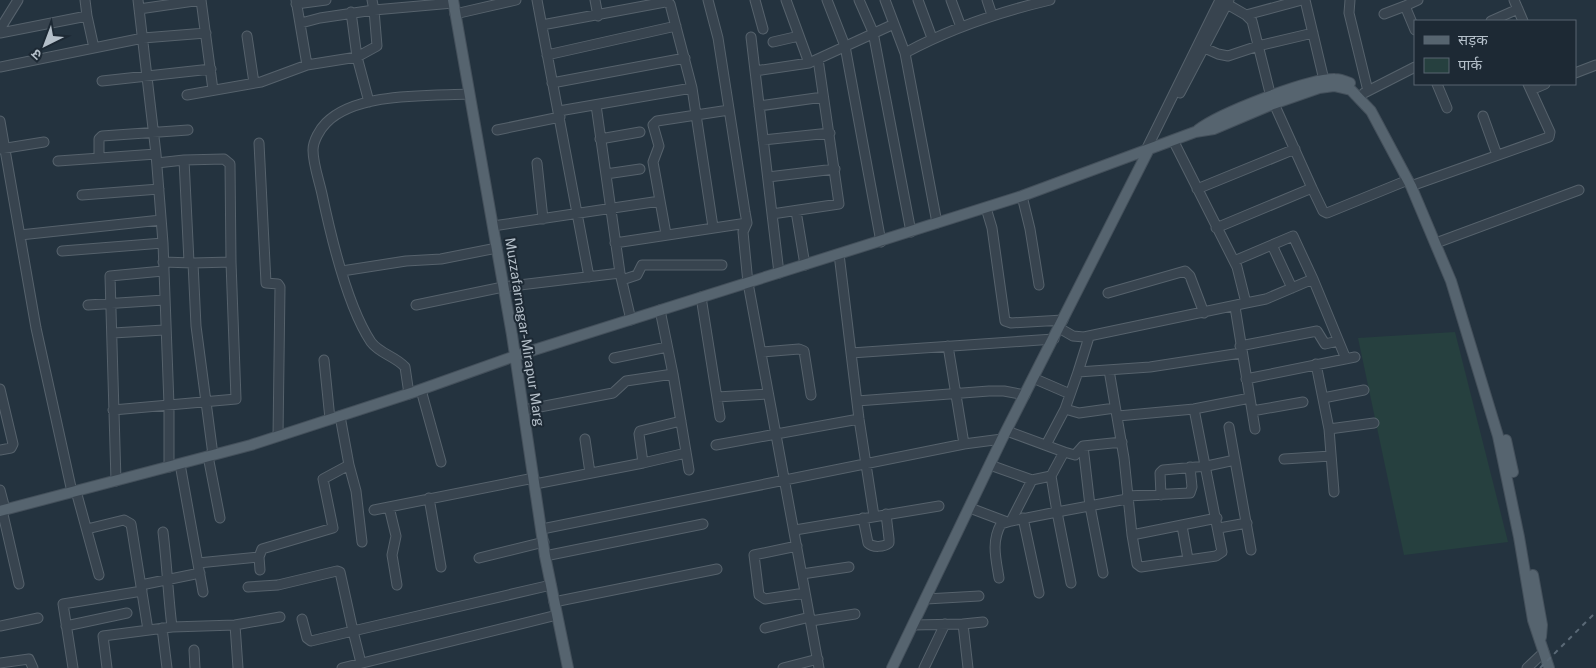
<svg xmlns="http://www.w3.org/2000/svg" width="1596" height="668" viewBox="0 0 1596 668" font-family="'Public Sans','Noto Sans Devanagari',sans-serif">
<style>
.green{fill:#26403f}
.lines{fill:none;stroke-linecap:round;stroke-linejoin:round}
.minor-casing{stroke:#56626c;stroke-width:11}
.major-casing{stroke:#44505b;stroke-width:12}
.minor{stroke:#38444f;stroke-width:9}
.major{stroke:#56646f;stroke-width:10}
.rail{stroke:#5a6976;stroke-width:2;stroke-dasharray:5 5;stroke-linecap:butt}
.labels{text-anchor:middle;stroke-width:4;stroke-linejoin:round;paint-order:stroke}
.street-label{font-size:14px;fill:#b4bfc9;stroke:#1d2934}
</style>
<rect width="100%" height="100%" fill="#24333f"/>
<!-- green -->
<path class="green" d="M1455,332L1508,542L1404,555L1358,338Z"/>
<g class="lines">
<!-- minor casing -->
<g class="minor-casing">
<path id="minor" d="M85,0L87,16
M138,0L156,154L163,243L169,405V467
M296,0L307,65
M372,0L374,10L453,3
M537,0L589,277
M595,0L598,16
M708,0L718,38L745,212L747,223L743,232L748,283L819,668
M755,0L763,29
M786,0L809,63
M827,0L845,46L881,242
M859,0L873,32L911,232
M885,0L905,53L937,223
M918,0L932,38
M951,0L961,27
M987,0L992,15
M1220,0L1246,15L1252,21L1271,97L1312,188
M1305,0L1324,80
M1350,0L1349,13L1368,91
M1514,0L1523,21
M296,4L326,0
M139,9L201,0L213,90
M351,12L357,57L369,102
M455,14L516,0
M1384,14L1405,6
M1246,15L1302,0
M1491,21L1518,9
M542,25L665,2L670,4L692,88L713,227
M0,29L18,0
M1415,30L1405,6L1418,0
M0,33L87,16L94,48
M247,36L254,83
M751,37L779,273
M773,42L799,36
M1200,46L1218,54L1228,56L1258,46L1313,33
M905,53C951,28 999,12 1050,0
M547,55L676,26
M0,67L143,38L206,33
M755,71L809,63L894,24
M1575,73L1596,65
M102,81L211,69
M552,83L685,58
M1437,84L1447,108
M1531,90L1545,84
M1180,93L1229,0
M1364,93L1415,67
M187,95L261,82L307,65L357,57L377,46L374,10L320,18L301,23
M596,105L620,273L631,320
M759,106L823,97
M559,111L692,88
M1483,116L1497,155
M0,121L36,328L72,492
M497,130L560,117
M600,139L640,132
M763,140L830,133
M259,143L266,283L278,284L280,287L278,436
M0,149L44,142
M1146,150L1220,0
M99,158V139L102,136L188,130
M184,160L224,159L230,164L231,262L193,263
M58,161L156,154
M157,163L184,160L189,262
M537,163L543,219
M606,174L640,169
M768,177L835,169
M1411,186L1549,137L1550,132L1528,84
M1197,189L1295,149
M82,195L159,189
M1022,196L1030,229L1039,285
M986,208L992,228L1005,321L1011,323L1063,320
M796,211L805,265
M772,214L839,204L818,59
M493,226L660,201
M1216,228L1312,188L1323,211L1327,213L1408,180
M666,234L653,162L659,146L653,125L657,121L729,110
M20,235L161,220
M615,243L747,223
M1436,243L1579,190
M1272,245L1292,288
M62,251L163,243
M839,254L859,419L874,516
M1234,261L1293,236L1313,279L1266,299L1246,303
M163,262L193,263L196,326L213,455
M342,271L406,261L441,259L497,248
M1313,279L1346,359
M622,280L637,275L642,265H722
M1108,293L1185,271L1190,276L1204,313
M701,297L720,417
M88,305L164,300
M416,305L503,287L620,273
M1235,307L1255,429
M1059,328L1073,336L1084,337L1246,303L1237,267L1174,142
M113,333L164,330
M1240,346L1317,331L1325,344L1338,341
M762,352L799,349L804,351L811,395
M851,353L1054,339
M614,358L667,347
M324,360L330,419
M1316,364L1329,429L1334,492
M1109,370L1124,458L1132,535L1137,564L1141,567L1216,556L1222,552L1194,409
M1078,372L1089,337
M673,374L689,470
M1033,378L1070,394
M1246,379L1355,357
M0,389L13,444L11,448L0,450
M421,390L441,462
M409,394L405,367C395,356 380,354 371,342C347,306 331,237 322,194C319,180 313,164 313,150C313,141 320,129 326,123C356,92 428,96 469,94
M717,397L767,394
M1323,398L1364,390
M857,401L989,391H1004L1025,395
M1065,409L1079,413L1115,408
M113,410L236,399L231,262
M524,410L613,393L626,381L673,374L660,310
M1252,411L1303,402
M1118,416L1194,409L1250,398
M681,421L640,431L639,434L643,463L686,453
M1229,427L1251,550
M1329,429L1374,423
M1007,431L1064,452
M585,439L590,473
M964,444L1002,439
M716,445L859,419
M1046,445L1065,409L1078,372L1150,367L1241,353
M1083,446L1090,506L1103,573
M208,456L220,518
M1284,459L1331,456
M180,464L203,592
M349,465L356,491L362,542
M990,465L1032,480
M116,481L110,276L163,271
M535,484L643,463
M0,490L5,509
M76,491L99,575
M1161,495L1160,473L1163,470L1207,466L1235,460
M1127,496L1190,493L1192,487L1190,467
M429,498L441,567
M389,507L396,536L392,555L397,585
M970,508L1007,522
M2,510L19,584
M374,510L534,478
M863,518L868,543C873,548 884,547 889,543V539L886,514
M1023,518L1039,593
M1011,521L1057,512L1051,476
M1182,526L1188,559
M1219,528L1247,523
M87,529L124,520L131,524L148,630
M542,529L964,444L948,346
M795,530L939,506
M163,532C167,564 168,595 172,627
M1132,535L1217,518
M797,546L754,555L759,595L765,599L805,593
M545,556L703,524
M479,558L544,542
M198,563L259,557
M260,570L259,557L262,549L333,528L323,479L349,465L340,416
M802,574L849,567
M999,578C996,559 991,542 1001,524L1011,521L1032,480L1051,476L1064,452L1075,455L1083,446L1122,442
M1071,583L1057,512L1127,499
M141,585L200,573
M248,587L278,585L337,571L340,572L353,631L311,641L307,638L302,619
M926,599L979,596
M554,602L717,569
M811,621L855,614
M963,624L983,622
M235,625L238,668
M913,625L963,624L968,668
M0,626L38,618
M66,626L127,613
M162,628L167,668
M765,628L810,617
M194,650L195,668
M0,663L29,659L33,668
M361,663L353,631L551,585
M73,668L63,604L142,591
M107,668L103,636L172,627L235,625L280,617
M342,668L557,615
M783,668L818,659
M924,668L945,624
M1527,668L1544,652"/>
</g>
<!-- major casing -->
<g class="major-casing">
<path id="major" d="M453,0L512,335L545,556L568,668
M1198,130C1218,114 1309,78 1335,79C1340,79 1345,81 1350,83
M1506,440L1513,472
M0,511L251,445L414,392L515,356L1022,196L1195,132L1214,129L1273,104L1319,88L1334,86L1351,90L1371,111L1411,186L1451,281L1498,436L1519,537L1533,620L1549,668
M1533,575L1542,625L1541,637
M892,668L1002,439L1149,149"/>
</g>
<!-- minor -->
<use href="#minor" class="minor"/>
<!-- major -->
<use href="#major" class="major"/>
<!-- rail -->
<path class="rail" d="M1540,668L1596,612"/>
</g>
<g class="labels">
<!-- street labels -->
<g class="street-label">
<text transform="translate(525 332) rotate(81)" y="5">Muzzafarnagar-Mirapur Marg</text>
</g>
</g>
<!-- legend -->
<rect x="1414" y="20" width="162" height="65" fill="#1d2934" stroke="#596570"/>
<rect x="1424" y="36" width="25" height="8" fill="#56646f" stroke="#596570"/>
<text x="1458" y="45" font-size="15" fill="#b4bfc9">सड़क</text>
<rect x="1424" y="58" width="25" height="15" fill="#26403f" stroke="#596570"/>
<text x="1458" y="70" font-size="15" fill="#b4bfc9">पार्क</text>
<!-- north arrow -->
<g transform="translate(45 45) rotate(222)" stroke="#1d2934" stroke-width="4" paint-order="stroke">
<path d="M0-4L9 19L0 12L-9 19Z" fill="#b4bfc9"/>
<text y="-8" font-size="14" font-weight="bold" text-anchor="middle" fill="#b4bfc9">उ</text>
</g>
</svg>
